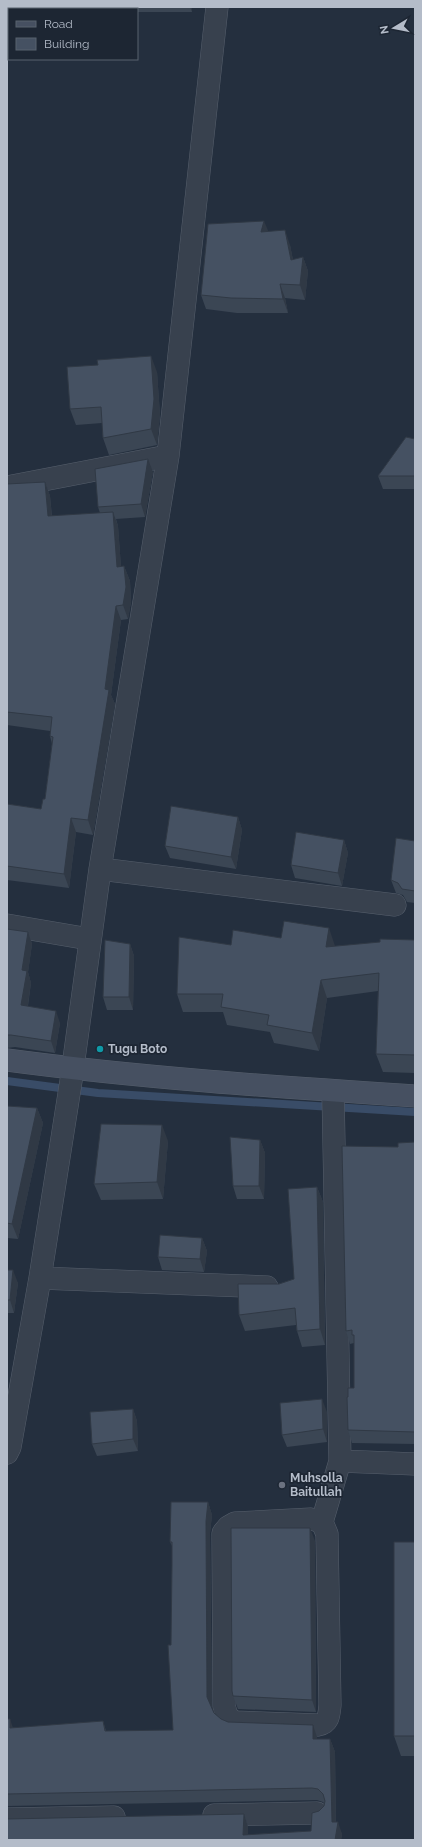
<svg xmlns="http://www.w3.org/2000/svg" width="422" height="1847" viewBox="0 0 422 1847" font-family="Raleway,sans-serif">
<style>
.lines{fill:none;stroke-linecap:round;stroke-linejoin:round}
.stream{stroke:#394c67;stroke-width:8}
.street-casing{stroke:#565f6c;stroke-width:23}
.secondary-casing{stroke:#565f6c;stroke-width:23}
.street{stroke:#38414e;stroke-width:22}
.secondary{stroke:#465061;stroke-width:22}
.wall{fill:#3b4654}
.shaded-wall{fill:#303945}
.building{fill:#455162;stroke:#303945}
.culture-dot{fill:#0f9aa8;stroke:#1d2633;stroke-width:1.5}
.worship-dot{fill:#6b7280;stroke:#1d2633;stroke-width:1.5}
.labels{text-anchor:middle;stroke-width:3.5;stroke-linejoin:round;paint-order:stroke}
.poi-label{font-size:12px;font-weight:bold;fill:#b4bcc9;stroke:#1d2633;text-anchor:start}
</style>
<rect width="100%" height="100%" fill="#242f3e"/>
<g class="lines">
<!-- stream -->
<path class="stream" d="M7,1081L98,1093L415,1112"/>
<!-- street casing -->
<g class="street-casing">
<path id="street" d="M7,487L168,456
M100,869L395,905
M7,925L89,939
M40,1278L267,1287
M7,1453L10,1447L40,1278L71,1081L100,869L168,456L217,7
M340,1461L415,1464
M311,1519L322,1522L327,1534L330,1705C329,1715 329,1723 318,1725L234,1722L227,1716L224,1706L223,1533L228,1527L235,1523Z
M322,1522L340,1461L333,1091
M214,1815L317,1813
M7,1819L114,1817"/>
</g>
<!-- secondary casing -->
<g class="secondary-casing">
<path id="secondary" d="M7,1060C142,1078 279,1087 415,1096"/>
</g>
<!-- street -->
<use href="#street" class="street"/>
<!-- secondary -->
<use href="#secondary" class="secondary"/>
</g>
<!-- wall -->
<path class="wall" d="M7,7H192V12H137V9H9V12H7Z
M268,231L290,245L293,260L303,257L308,271L305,300L285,298L288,313H237L206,309L201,295Z
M157,372L160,415L157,445L109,455L103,438L102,423L76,425L70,409Z
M415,439V489H383L378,476Z
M153,472L145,517L116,519L118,526L121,567L124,566L130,581L131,602L128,619L121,620L111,695L115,704L93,835L76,832L69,888L7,880V804L41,809L45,799L52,744L50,736V731L7,725V484L45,482L50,496L52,516L100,513L98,507Z
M238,817L242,830L236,869L170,858L165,846Z
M344,840L348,853L342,886L295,878L291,865Z
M415,841V903L407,902L403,895L396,893L391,880Z
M7,929L28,932L32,944L28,972L31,983L28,1006L60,1023L55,1053L15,1047L7,1048Z
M281,938L335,946L415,940V1073L383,1072L376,1054L378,991L327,998L319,1051L274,1043L270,1032L227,1025L223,1012H183L177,994L231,945Z
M130,944L134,956L133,1010H107L103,997Z
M7,1106L37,1108L43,1123L18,1239L7,1238Z
M260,1140L265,1153L264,1199H237L233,1186Z
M168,1141L163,1199L101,1200L94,1184Z
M415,1142V1444L352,1443L348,1430V1397L354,1388V1343L350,1344L346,1331L398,1147Z
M317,1187L323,1202L325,1345L302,1347L297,1331L296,1325L245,1331L239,1315L279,1284L294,1279Z
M202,1238L207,1251L204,1272L162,1270L158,1257Z
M7,1270L18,1283L14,1313H7Z
M133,1409L137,1421L138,1451L97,1456L92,1444Z
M327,1412V1442L287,1447L282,1435Z
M208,1502L212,1515L210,1533L212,1708L214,1713L221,1719L228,1722L313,1725L317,1737V1739H330L335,1752L336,1822L342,1834L341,1840H7L244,1814L248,1827V1835L311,1831L319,1811L324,1806V1803L323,1802L317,1800L7,1806V1719L13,1728L103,1721L106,1731L173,1730L171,1645L172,1565V1546L170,1542Z
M315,1541L316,1712L238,1709L233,1696Z
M415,1542V1756H401L394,1736Z"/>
<!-- shaded-wall -->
<path class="shaded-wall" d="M190,7H192V12Z
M264,221L270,235L261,232Z
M285,230L290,245L296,275L291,260Z
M303,257L308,271L305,300L300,285Z
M280,284L285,298L288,313L283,299Z
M151,356L157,372L160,415L157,445L151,429Z
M148,459L153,472L145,517L141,504Z
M45,482L50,496L53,531L48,516Z
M113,512L118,526L122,581L117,567Z
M124,566L130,581L131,602L128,619L123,605Z
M116,606L121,620L111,695L115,704L93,835L88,820Z
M238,817L242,830L236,869L231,857Z
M71,818L76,832L69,888L64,874Z
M344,840L348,853L342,886L338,873Z
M329,928L335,946L326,947Z
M28,932L32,944L28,972L31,983L26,1017L21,1005L22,970Z
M130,944L134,956L133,1010L129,997Z
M321,980L327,998L319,1051L312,1033Z
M56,1011L60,1023L55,1053L51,1041Z
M37,1108L43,1123L18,1239L12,1224Z
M162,1125L168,1141L163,1199L157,1182Z
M260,1140L265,1153L264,1199L259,1186Z
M317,1187L323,1202L325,1345L320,1329Z
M202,1238L207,1251L204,1272L200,1259Z
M13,1270L18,1283L14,1313L10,1300Z
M322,1399L327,1412V1442L323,1429Z
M133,1409L137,1421L138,1451L133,1439Z
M208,1502L212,1515L210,1533L212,1710L207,1697L206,1521Z
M310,1528L315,1541L316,1712L312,1700Z
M10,1719L14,1731L10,1728Z
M313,1725L317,1737V1752L313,1739Z
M330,1739L335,1752L336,1832L338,1822L342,1834L341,1840H335L332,1822Z
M244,1814L248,1827V1840L243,1835Z"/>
<!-- building -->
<path class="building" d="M264,221L261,232L285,230L291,260L303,257L300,285L280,284L283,299L231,298L201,295L208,224Z
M151,356L154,399L151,429L103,438L101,407L70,409L67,367L98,365L97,360Z
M406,437L415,439V476H378Z
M148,459L141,504L98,507L95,469Z
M45,482L48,516L113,512L117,567L124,566L126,587L123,605L116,606L105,689L109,690L88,820L71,818L64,874L7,866V804L41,809L43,799H45L53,737L50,736L52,717L7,712V484Z
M171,806L238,817L231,857L165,846Z
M296,832L344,840L338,873L291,865Z
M396,838L415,841V891L402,889L398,883L391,880Z
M284,921L329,928L326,947L380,942V939L415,940V1055L376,1054L379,973L321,980L312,1033L267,1025L269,1015L221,1007L223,994H177L179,937L231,945L233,930L281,938Z
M7,929L28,932L22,970L27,971L21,1005L56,1011L51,1041L11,1035H7Z
M105,940L130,944L129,997H103Z
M7,1106L37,1108L12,1224L7,1223Z
M101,1124L162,1125L157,1182L94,1184Z
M230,1137L260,1140L259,1186H233Z
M415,1142V1432L348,1430L347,1397H348V1388H354V1335H352V1330L346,1331L342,1146L398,1147V1143Z
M317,1187L320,1329L297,1331L295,1308L239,1315L238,1284H279L294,1279L288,1189Z
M160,1235L202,1238L200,1259L158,1257Z
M7,1270H13L10,1300H7Z
M322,1399L323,1429L282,1435L280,1403Z
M133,1409V1439L92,1444L90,1412Z
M171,1502H208L206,1521L207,1697L214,1713L221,1719L228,1722L313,1725V1739H330L332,1822H338L335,1840H7V1819L244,1814L243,1835L311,1831L312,1813L319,1811L324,1806L325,1801L323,1794L318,1789L312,1788L7,1794V1719H10V1728L103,1721L105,1731L173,1730L168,1645H171L172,1565V1542H170Z
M231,1528H310L312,1700L233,1696L232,1691Z
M394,1542H415V1736H394Z"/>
<!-- markers -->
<circle class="culture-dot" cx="100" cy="1049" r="4"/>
<circle class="worship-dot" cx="282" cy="1485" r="4"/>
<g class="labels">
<!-- poi labels -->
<g class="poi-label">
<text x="108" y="1053">Tugu Boto</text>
<text x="290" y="1482">Muhsolla<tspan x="290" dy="14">Baitullah</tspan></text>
</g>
</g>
<!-- border -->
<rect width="422" height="1847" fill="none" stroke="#b4bcc9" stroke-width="16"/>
<!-- legend -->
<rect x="8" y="8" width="130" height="52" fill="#1d2633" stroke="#59626f"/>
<rect x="16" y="21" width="20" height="6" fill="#465061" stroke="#59626f"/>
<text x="44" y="28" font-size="12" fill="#b4bcc9">Road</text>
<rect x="16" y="38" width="20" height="12" fill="#455162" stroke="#59626f"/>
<text x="44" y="48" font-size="12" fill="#b4bcc9">Building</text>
<!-- north arrow -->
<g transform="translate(394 28) rotate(260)" stroke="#1d2633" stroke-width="3" paint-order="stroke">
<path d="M0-3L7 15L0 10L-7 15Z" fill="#b4bcc9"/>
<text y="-6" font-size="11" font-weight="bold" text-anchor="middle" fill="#b4bcc9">N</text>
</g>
</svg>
